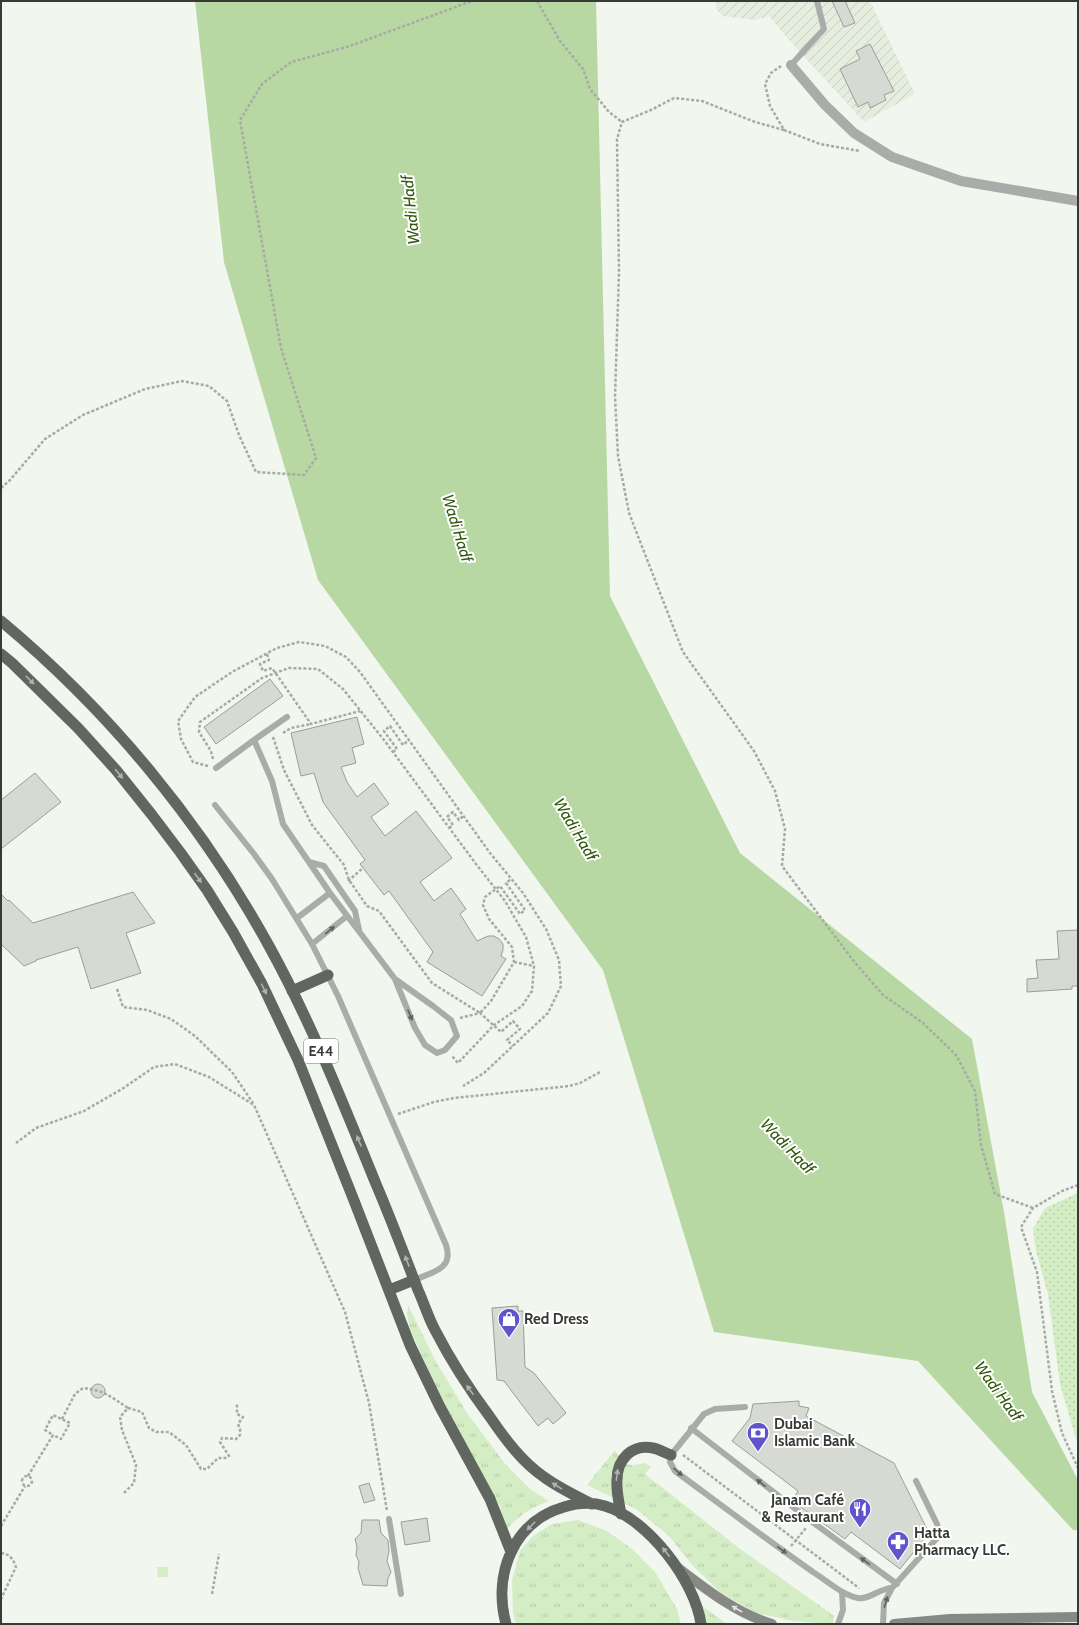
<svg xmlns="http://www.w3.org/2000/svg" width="1079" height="1625" viewBox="0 0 1079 1625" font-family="Cabin,sans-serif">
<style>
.industrial{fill:url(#industrial-furrows)}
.grass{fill:url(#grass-tufts)}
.park{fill:url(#park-dots)}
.garden{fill:#d4edc5}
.water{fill:#b8d8a3}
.building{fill:#d6dad3;stroke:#999e97}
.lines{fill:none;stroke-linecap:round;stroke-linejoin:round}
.path{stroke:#a7aaa5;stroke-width:2.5;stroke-dasharray:3 2;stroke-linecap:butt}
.service{stroke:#aaaca9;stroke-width:6}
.minor{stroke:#aaaca9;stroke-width:10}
.secondary{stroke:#868984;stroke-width:10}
.trunk{stroke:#626660;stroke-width:11}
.oneway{fill:#b0b2b0}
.oneway2{fill:#60625f}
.oneway3{fill:#e1e2e0}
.labels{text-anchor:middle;stroke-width:4;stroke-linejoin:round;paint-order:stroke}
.shield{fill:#fff;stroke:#747573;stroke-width:1}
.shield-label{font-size:14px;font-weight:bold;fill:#383a37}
.poi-label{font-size:15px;font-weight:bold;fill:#383a37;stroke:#fff;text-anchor:start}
.water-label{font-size:16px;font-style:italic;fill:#31580c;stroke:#fff}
</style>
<defs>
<pattern id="industrial-furrows" width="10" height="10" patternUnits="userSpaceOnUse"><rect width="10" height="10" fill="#e5eddf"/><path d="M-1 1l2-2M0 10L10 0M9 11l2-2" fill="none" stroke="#c5ccc0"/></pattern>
<pattern id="grass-tufts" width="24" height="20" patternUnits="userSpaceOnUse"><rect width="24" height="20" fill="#d4edc5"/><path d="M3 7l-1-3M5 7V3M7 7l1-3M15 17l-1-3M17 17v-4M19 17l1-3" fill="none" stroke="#b7ccaa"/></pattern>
<pattern id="park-dots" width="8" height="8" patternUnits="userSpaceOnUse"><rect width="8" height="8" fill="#d4edc5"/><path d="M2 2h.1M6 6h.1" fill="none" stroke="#b7ccaa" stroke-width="1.8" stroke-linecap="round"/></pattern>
</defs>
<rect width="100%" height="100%" fill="#f1f6ef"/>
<!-- industrial -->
<path class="industrial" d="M717,1H870L915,94L864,122L788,39L769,16L755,20L722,16L716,8Z"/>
<!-- grass -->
<path class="grass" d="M408,1305L436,1362L467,1413L506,1465L530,1489L549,1501C530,1508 520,1515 506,1530L500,1506L460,1435L430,1374L410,1329L407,1314Z
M615,1450C622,1466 628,1467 645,1463L651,1467L645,1474L739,1548L834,1616L833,1624L792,1621L754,1612L721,1593L693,1566L669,1536L636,1509L587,1485Z
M578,1520L607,1531L632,1549L655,1572L677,1609L681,1624H516L513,1613L512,1580L520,1551L533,1536L552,1524Z
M698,1603L727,1624H705Z"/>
<!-- park -->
<path class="park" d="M1078,1193V1446L1060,1384L1048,1294L1036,1251L1033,1229L1045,1208Z"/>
<!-- garden -->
<path class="garden" d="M157,1567H168V1577H158Z"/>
<!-- water -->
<path class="water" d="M195,1H596L610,596L740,853L972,1039L1004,1212L1032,1392L1078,1480V1530H1073L918,1361L714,1332L603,970L318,580L224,262Z"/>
<!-- building -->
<path class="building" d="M832,1H845L855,23L844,27Z
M870,44L894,91L884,95L886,100L870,108L868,102L858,107L840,69L860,59L856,51Z
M270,679L283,696L216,744L204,727Z
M357,717L364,744L352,748L356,763L341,767L347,782L357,797L374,783L389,804L371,817L385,836L416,811L452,858L420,882L434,901L451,888L466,909L460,914L477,941L488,936H494L499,939L503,944V950L501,956L506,959L482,996L427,962L433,952L389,891L384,895L360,864L365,860L323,802L314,773L301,776L291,733Z
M35,773L61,802L1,849V800Z
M133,892L155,923L126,933L141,973L91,989L78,947L36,960V961L24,966L1,944V894L8,901L9,900L33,923Z
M1078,930V986H1072V989L1027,992V979L1038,978L1036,960L1059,959L1057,931Z
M518,1306V1311H523L525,1367L534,1373L566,1413L553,1424L548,1418L538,1426L504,1381L497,1380L492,1308Z
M91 1391a7 7 0 1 1 14 0a7 7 0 1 1-14 0Z
M799,1401V1406L809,1408L806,1416L894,1463L929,1533L900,1569L851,1532L845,1539L792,1501L798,1491L732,1441L750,1418L753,1404Z
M369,1483L375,1500L364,1503L359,1486Z
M427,1518L430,1541L405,1545L401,1522Z
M362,1520H379L381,1533L388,1540L389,1551L387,1561L391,1572L388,1578L387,1586L363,1585L358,1568L359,1562L356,1555L357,1547L355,1539L361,1533Z"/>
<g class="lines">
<!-- path -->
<path class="path" d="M537,1L560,41L583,69L590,89L609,112L622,122
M781,66L771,73L765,84L770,106L784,130L820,144L860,151
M784,130L755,122L702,101L674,98L651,110L622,122L617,139L619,272L615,396L618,456L629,513L683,652L754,751L775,791L785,829L782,866L852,959L883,995L923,1023L956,1055L975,1091L981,1145L995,1194L1033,1208
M1,488L10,480L45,439L83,415L145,389L182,381L209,386L227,401L239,435L256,472L304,475L316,458L281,348L240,120L262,84L291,62L347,47L472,1
M267,654L269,660L260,664L263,671L272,668L311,724L360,711
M283,733L291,728L311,724
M273,737L284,770L312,825L344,865L349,880L367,906L379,911L432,983L480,1013L491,1001L514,962L512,947L489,919L483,905L485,897L500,886L520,914L525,910L506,883L511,879
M393,752L397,749L384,731L390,726L403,745L409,740
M213,759L211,751L199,732L200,722L262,678L289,668L318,669L343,689L384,740L476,864L505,901L526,937L534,966L532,991L522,1006L494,1025L458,1063L452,1056
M208,766L193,762L181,739L178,721L195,697L232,672L277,648L299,642L325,646L346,657L360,672L490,853L523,893L546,929L559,960L561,986L548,1013L484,1073L463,1086
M449,828L453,825L447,817L453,812L459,820L463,816
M348,881L363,868
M514,962L534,966
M117,989L123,1007L147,1010L171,1019L195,1036L232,1072L253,1103
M460,1018L480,1013L501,1032L513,1021L520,1029L507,1040L513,1046
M398,1114L434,1102L454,1098L569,1086L580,1083L600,1072
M16,1143L36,1128L84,1111L122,1089L154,1067L175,1064L209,1077L254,1105L345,1312L369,1403L387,1511
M1078,1185L1062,1191L1033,1208L1021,1227L1037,1272L1052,1391L1062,1433L1078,1468
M62,1419L75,1394L83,1388C104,1390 111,1397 128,1408
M683,1455L859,1588
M28,1476L53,1435L45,1430L53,1415L70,1423L61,1439L53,1435
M22 1481a5 5 0 1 1 10 0a5 5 0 1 1-10 0Z
M124,1493L134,1483L136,1465L122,1430L120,1417L128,1408L142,1412L149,1428L156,1432H169L186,1445L201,1469H207L218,1458H225L229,1456L220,1442L222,1438L236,1439L240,1435V1429L238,1424L243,1417L237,1414V1404
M1,1526L25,1486
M791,1546L806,1528
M1,1553C10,1554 13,1559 16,1567L1,1599
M212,1594L219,1554"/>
<!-- service -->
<path class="service" d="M791,65L824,29L817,1
M254,740L287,717
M216,768L254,740L272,781L283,824L330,893L395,979L415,1028L425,1045L437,1053L445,1050L457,1036L451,1020L433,1006L395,979
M215,805L254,854L272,879L312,944L338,996L446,1245C454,1269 433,1272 414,1280
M309,862L324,866L355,911L359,930
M297,918L330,893
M312,944L347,916
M745,1407L715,1409L704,1414L671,1455L670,1462L675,1471C721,1505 766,1539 813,1572C826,1580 842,1595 858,1598C869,1600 880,1588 892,1588
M691,1428L811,1521L897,1584
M389,1519L401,1594
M838,1624L843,1610L842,1592
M883,1624L884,1603L892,1588L938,1537V1528L937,1524L916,1481"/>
<!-- minor -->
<path class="minor" d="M791,65L825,105L854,133L892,157L961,181L1078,201"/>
<!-- secondary -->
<path class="secondary" d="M677,1567C707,1590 736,1613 772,1624
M894,1624L950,1619L1078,1617"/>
<!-- trunk -->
<path class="trunk" d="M1,621C109,711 201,822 269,946C311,1022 343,1103 376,1184C391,1219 404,1254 418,1290C424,1303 428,1317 435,1330C451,1361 469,1389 490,1417C505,1439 522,1462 544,1477C559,1488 576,1496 592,1504
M1,654L12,663L78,728L116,770L152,815L180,852L207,890L233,932L262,984L298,1060L353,1198L410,1345L440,1407L490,1499L511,1552
M292,991L328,975
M389,1290L414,1280
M621,1514C619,1502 616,1491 617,1480C617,1459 632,1444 653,1448C659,1449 665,1453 671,1455
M506,1624C493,1576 512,1522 564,1507C577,1503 592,1502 605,1506C648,1519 695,1581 701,1624"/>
</g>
<!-- one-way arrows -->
<defs><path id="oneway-solid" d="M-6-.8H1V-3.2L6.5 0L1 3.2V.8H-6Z"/></defs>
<g class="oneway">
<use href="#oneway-solid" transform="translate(30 680) rotate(45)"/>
<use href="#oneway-solid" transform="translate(119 774) rotate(51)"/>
<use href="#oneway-solid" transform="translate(198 878) rotate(54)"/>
<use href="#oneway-solid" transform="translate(264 989) rotate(64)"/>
<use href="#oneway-solid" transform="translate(359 1141) rotate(-113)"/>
<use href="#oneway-solid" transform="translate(407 1261) rotate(-111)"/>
<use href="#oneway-solid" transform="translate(470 1390) rotate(-126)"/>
<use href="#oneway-solid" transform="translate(617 1475) rotate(-82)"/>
<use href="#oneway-solid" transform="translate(557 1486) rotate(-148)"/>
<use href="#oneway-solid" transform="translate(531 1526) rotate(135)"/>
<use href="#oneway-solid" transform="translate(666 1552) rotate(-128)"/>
</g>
<g class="oneway2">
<use href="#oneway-solid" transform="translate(330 930) rotate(-39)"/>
<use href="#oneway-solid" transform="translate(410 1015) rotate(67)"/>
<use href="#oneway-solid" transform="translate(678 1472) rotate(42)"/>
<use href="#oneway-solid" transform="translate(761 1483) rotate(-142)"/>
<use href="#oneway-solid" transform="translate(782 1550) rotate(36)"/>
<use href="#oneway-solid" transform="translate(865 1561) rotate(-144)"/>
<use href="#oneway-solid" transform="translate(886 1602) rotate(-73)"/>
</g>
<use class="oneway3" href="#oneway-solid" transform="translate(737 1609) rotate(-150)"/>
<!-- icons -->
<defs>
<g id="shop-pin" transform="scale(1.15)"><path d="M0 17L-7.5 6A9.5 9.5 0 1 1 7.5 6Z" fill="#6153cb" stroke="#fff"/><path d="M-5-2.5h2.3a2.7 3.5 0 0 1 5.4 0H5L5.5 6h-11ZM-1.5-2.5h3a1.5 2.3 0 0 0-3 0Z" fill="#fff"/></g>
<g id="bank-pin" transform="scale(1.15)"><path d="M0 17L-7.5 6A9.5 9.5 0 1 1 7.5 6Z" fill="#6153cb" stroke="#fff"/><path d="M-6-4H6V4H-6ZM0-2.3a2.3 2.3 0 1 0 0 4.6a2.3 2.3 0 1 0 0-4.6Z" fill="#fff"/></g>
<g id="restaurant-pin" transform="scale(1.15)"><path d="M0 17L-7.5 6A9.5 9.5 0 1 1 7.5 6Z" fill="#6153cb" stroke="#fff"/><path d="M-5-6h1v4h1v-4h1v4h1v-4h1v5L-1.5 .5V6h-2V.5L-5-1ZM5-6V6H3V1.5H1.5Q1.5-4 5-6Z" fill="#fff"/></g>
<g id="pharmacy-pin" transform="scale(1.15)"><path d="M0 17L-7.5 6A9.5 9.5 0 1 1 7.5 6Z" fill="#6153cb" stroke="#fff"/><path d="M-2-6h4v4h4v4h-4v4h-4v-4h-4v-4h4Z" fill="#fff"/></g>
</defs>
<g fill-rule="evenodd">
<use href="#shop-pin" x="509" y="1319"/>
<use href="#bank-pin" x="758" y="1433"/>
<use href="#restaurant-pin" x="860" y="1509"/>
<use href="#pharmacy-pin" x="898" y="1542"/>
</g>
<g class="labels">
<!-- shield labels -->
<rect class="shield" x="304" y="1039" width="34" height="24" rx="3"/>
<g class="shield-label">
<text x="321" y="1056">E44</text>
</g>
<!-- poi labels -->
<g class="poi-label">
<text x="524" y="1324">Red Dress</text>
<text x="774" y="1429">Dubai<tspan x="774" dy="17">Islamic Bank</tspan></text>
<text x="844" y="1505" text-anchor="end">Janam Café<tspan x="844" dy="17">&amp; Restaurant</tspan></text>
<text x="914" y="1538">Hatta<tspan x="914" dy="17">Pharmacy LLC.</tspan></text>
</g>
<!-- water labels -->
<g class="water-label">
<text transform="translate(410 210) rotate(-96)" y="6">Wadi Hadf</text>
<text transform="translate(458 528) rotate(73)" y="6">Wadi Hadf</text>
<text transform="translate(576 829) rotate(59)" y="6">Wadi Hadf</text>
<text transform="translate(788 1146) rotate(46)" y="6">Wadi Hadf</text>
<text transform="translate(999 1391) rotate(54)" y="6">Wadi Hadf</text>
</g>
</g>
<!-- border -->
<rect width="1079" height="1625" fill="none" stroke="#383a37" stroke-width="4"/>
</svg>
